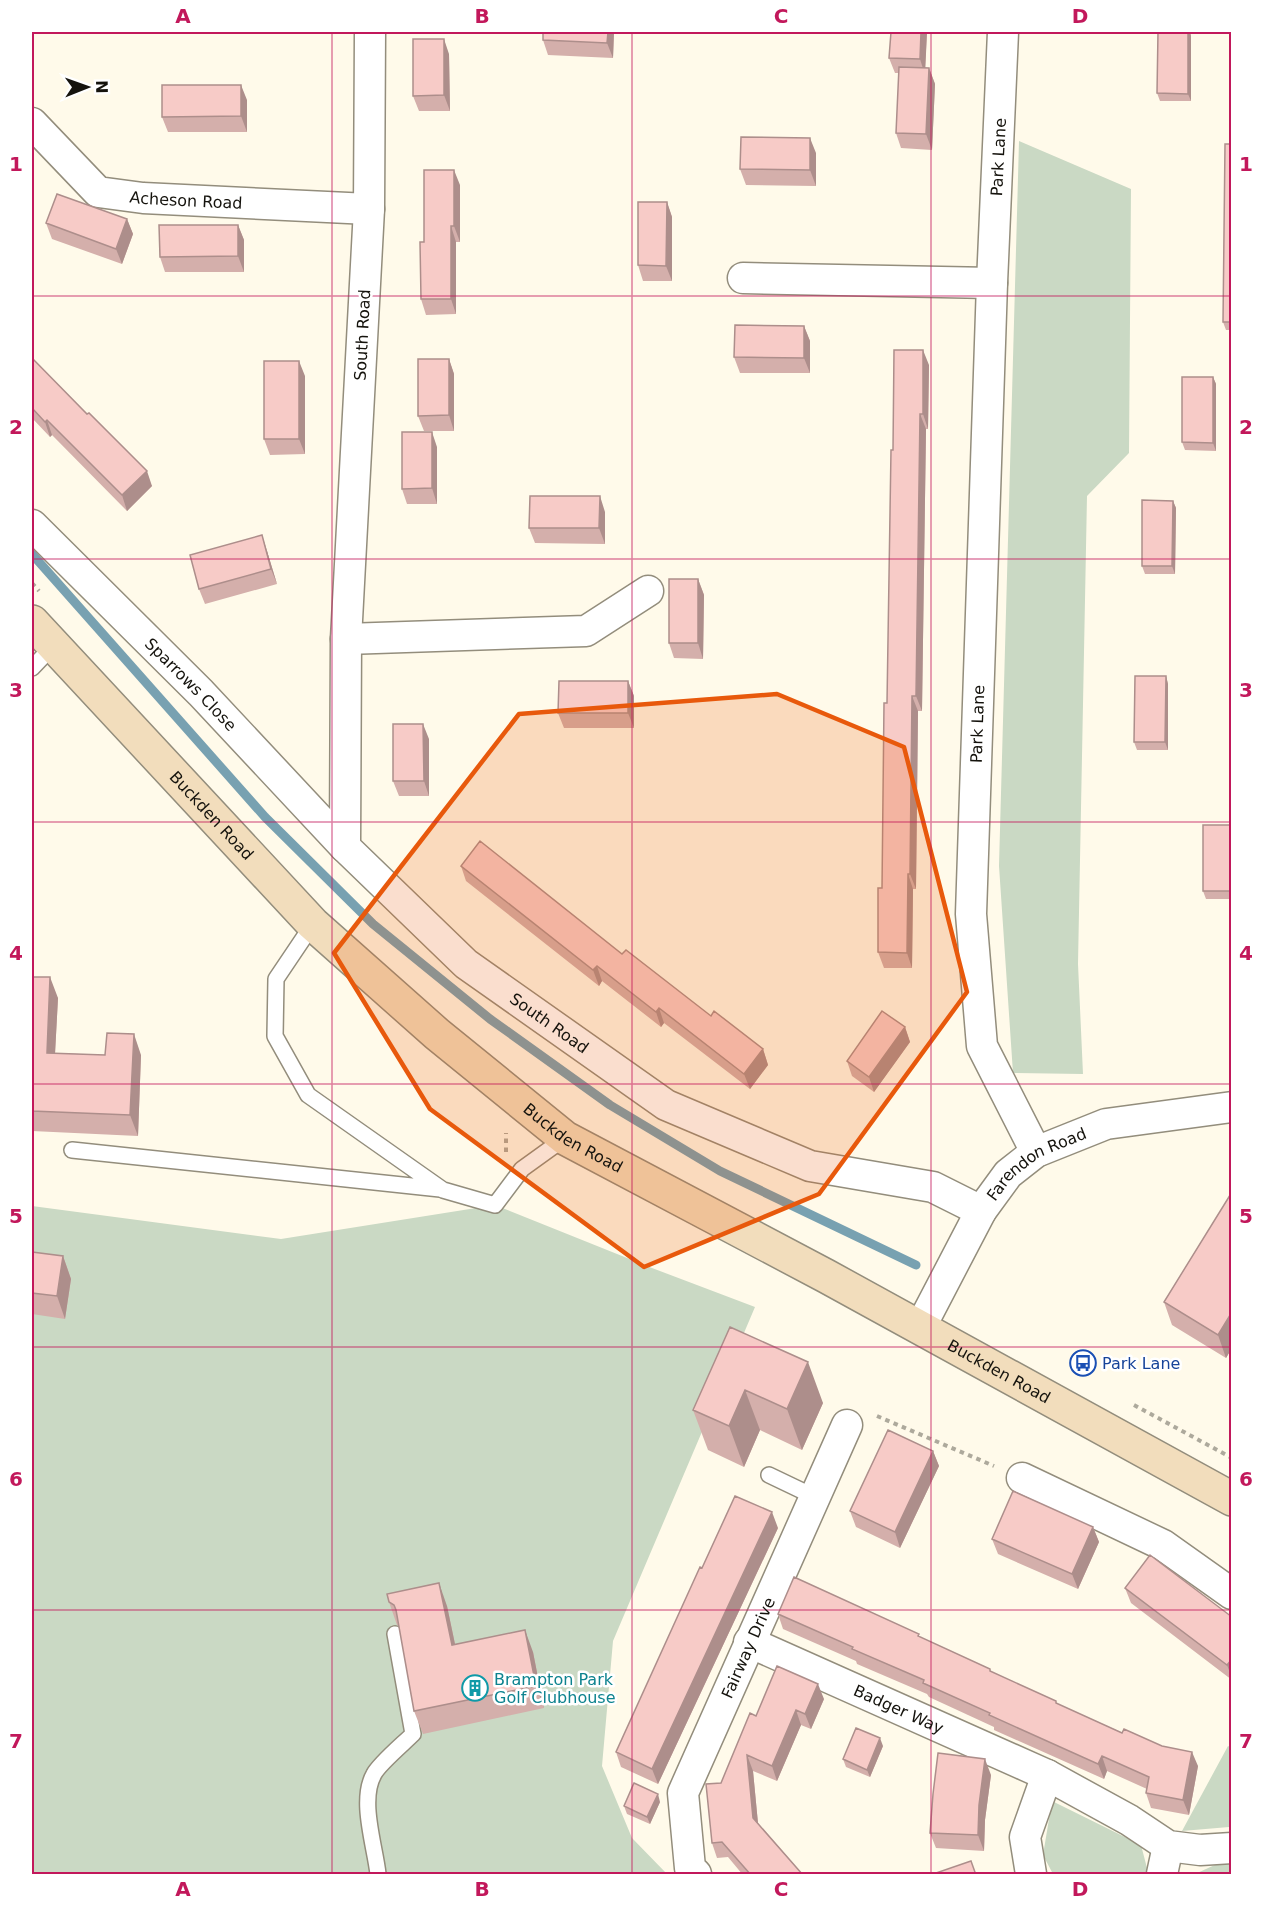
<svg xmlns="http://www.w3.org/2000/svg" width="1263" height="1906" viewBox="0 0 1263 1906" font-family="'DejaVu Sans',sans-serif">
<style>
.green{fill:#cad9c4}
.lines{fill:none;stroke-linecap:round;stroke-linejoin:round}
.stream{stroke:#78a1b1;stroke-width:9}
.lane-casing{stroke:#938d7c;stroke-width:18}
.street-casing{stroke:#938d7c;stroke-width:33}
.secondary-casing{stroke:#938d7c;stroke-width:36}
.path{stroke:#ada99c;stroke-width:4;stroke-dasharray:4.5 4.5;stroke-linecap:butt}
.lane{stroke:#fff;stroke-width:15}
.street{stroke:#fff;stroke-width:30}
.secondary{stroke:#f2ddbc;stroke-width:33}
.wall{fill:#d4afab}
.shaded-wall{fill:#ad8e8b}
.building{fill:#f7cbc7;stroke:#ad8e8b;stroke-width:1.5}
.marked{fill:#e8590c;fill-opacity:0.2;stroke:#e8590c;stroke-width:4.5;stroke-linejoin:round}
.grid{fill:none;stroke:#c2185b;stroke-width:1.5;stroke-opacity:0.55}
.labels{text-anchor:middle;stroke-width:5;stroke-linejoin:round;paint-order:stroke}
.street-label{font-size:16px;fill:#15130d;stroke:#fff}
.transit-label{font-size:16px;fill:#164399;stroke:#fff;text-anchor:start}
.culture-label{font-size:16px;fill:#0d838f;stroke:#fff;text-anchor:start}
.neatline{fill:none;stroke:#c2185b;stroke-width:2}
.grid-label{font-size:20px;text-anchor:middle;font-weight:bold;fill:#c2185b}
</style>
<rect width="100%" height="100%" fill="#fffaea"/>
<!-- green -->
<path class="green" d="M1019,141L1131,189L1129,453L1087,496L1078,964L1083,1074L1013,1073L999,866Z
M495,1205L652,1268L755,1307L613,1641L602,1766L632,1838L667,1874H32V1206L281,1239Z
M1228,1746L1232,1748L1231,1825L1229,1827L1182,1831Z
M1052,1801L1141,1845L1147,1868L1146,1874H1053L1043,1855Z
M1231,1860V1874H1195L1217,1864Z"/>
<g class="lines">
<!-- stream -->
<path class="stream" d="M32,554L265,817L373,924L490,1019L610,1105L720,1171L916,1265"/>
<!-- lane casing -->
<g class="lane-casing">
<path id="lane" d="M32,668L53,646
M313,924L276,979L275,1036L308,1095L443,1190L495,1205L522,1169L565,1138
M72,1150L440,1189
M769,1475L815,1497
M378,1874C375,1846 359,1800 374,1774C379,1764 404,1743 413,1734L395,1634"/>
</g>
<!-- street casing -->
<g class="street-casing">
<g id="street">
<path id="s1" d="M370,32L369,209L346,639L345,847L466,964L666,1105L810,1166L933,1187L981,1211"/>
<path d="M1003,32L992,283L971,914L982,1046L1036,1152"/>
<path id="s2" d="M32,123L98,192L143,198L369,209"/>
<path d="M743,278L992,283"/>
<path id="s3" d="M32,525L201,693L345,847"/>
<path d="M346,639L586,631L648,591"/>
<path id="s4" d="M920,1328L981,1211L1008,1174L1036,1152L1106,1124L1232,1107"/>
<path d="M1022,1478L1163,1545L1232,1594"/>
<path id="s5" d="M749,1642L1047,1775L1129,1820L1168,1846L1200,1850L1232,1848"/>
<path id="s6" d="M696,1874L690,1868L683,1793L847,1425"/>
<path d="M1031,1874L1025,1837L1047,1775"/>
<path d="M1162,1874L1168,1846"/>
</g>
</g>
<!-- secondary casing -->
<g class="secondary-casing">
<g id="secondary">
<path id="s7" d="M32,622L313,924L437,1034L565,1138L826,1276L1232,1499"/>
</g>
</g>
<!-- path -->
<path class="path" d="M32,583L39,591
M506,1152V1133
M1134,1405L1232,1458
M877,1416L994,1466"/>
<!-- lane -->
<use href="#lane" class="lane"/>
<!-- street -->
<use href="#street" class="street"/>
<!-- secondary -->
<use href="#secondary" class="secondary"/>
</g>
<!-- wall -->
<path class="wall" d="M614,32L613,58L548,55L543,40Z
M927,32L925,68H929L935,84L932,150L901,148L896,133L899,73H895L889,58Z
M1158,32H1190L1191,36V101H1160L1157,93Z
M449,54L450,111H419L413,96Z
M247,100V132H168L162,117Z
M1232,144V330H1226L1223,322Z
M816,153V186L746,185L740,169Z
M460,185V242H456V314L426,315L421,299L424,242Z
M667,202L672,217V281H643L638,265Z
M127,219L133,234L122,264L52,239L46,223Z
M238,225L244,240V272H165L160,257Z
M804,326L810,341V373H740L734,357Z
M32,358L152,486L127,511L52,435L50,437L32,418Z
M449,359L454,374V431H424L418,416Z
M929,365L928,429H926L922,711H918L916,889H913L912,968H884L878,952L882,888L887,703L893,450Z
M305,376V454L270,455L264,439Z
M1213,377L1216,384V451L1185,450L1182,442Z
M437,447V504H407L402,489Z
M1173,501L1176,508L1175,574H1145L1142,566Z
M605,512V544L535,543L529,528Z
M267,551L277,584L205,604L199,589Z
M698,579L704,595L703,659L674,658L669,643Z
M1166,676L1168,684V750H1137L1134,742Z
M628,681L634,696V728H564L558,713Z
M429,739V796H399L393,781Z
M1232,825V899H1206L1203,891Z
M461,866L622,954L711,1016L763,1049L768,1065L750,1089L664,1023L661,1027L602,981L599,986L466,881Z
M32,977L58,998L55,1053L105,1055H141L138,1136L32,1131Z
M905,1027L910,1042L874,1092L852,1076L847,1061Z
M1232,1192V1348L1226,1358L1172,1325L1164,1302Z
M32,1252L63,1256L71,1279L65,1319L32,1314Z
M730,1327L823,1403L802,1450L760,1430L744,1467L708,1450L693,1410Z
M933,1451L939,1466L900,1548L856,1527L850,1511Z
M1093,1527L1099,1542L1078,1589L998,1554L992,1539Z
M778,1528L658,1784L621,1767L616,1752L702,1568Z
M1125,1588L1232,1617V1680L1131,1603Z
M389,1602L447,1606L455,1644L533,1652L544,1708L423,1734L414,1711L399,1626L397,1625Z
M778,1614L920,1637L990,1669L991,1672L1057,1704L1198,1766L1189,1815L1151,1808L1146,1793L1147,1789L1107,1771L1104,1779L994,1730V1727L929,1697L927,1694L857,1664L856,1661L783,1629Z
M824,1699L811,1729L801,1725L777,1781L753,1771L758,1823L803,1875H743L728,1857L717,1858L712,1843L721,1783L756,1716Z
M883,1746L870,1777L846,1767L843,1759Z
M991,1775L985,1820L984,1851L936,1848L930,1833Z
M660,1802L650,1824L627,1814L624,1806Z"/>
<!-- shaded-wall -->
<path class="shaded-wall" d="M608,32H614L613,58L607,43Z
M921,32H927L925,75L920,59Z
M1188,32H1190L1191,36V101L1188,94Z
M444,39L449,54L450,111L444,95Z
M929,68L935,84L932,150L926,134Z
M241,85L247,100V132L241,116Z
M810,138L816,153V186L810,170Z
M454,170L460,185V242L454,226Z
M32,175L34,183L32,185Z
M667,202L672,217V281L666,266Z
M127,219L133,234L122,264L116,249Z
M238,225L244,240V272L238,256Z
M451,226L456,242V314L451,299Z
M804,326L810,341V373L804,358Z
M923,350L929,365L928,429L923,414Z
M449,359L454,374V431L449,415Z
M299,361L305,376V454L299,439Z
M1213,377L1216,384V451L1213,443Z
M920,414L926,429L922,711L916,696Z
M47,420L52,435L50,437L45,422Z
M432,432L437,447V504L432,488Z
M147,471L152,486L127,511L122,495Z
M600,496L605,512V544L599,528Z
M1173,501L1176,508L1175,574L1172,566Z
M262,535L267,551L277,584L271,569Z
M698,579L704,595L703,659L698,643Z
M1166,676L1168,684V750L1165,742Z
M628,681L634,696V728L628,713Z
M912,696L918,711L916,889L910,874Z
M423,724L429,739V796L424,781Z
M908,874L913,889L912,968L907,953Z
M597,966L602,981L599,986L593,970Z
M50,977L58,998L54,1073L47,1053Z
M659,1008L664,1023L661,1027L656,1012Z
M905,1027L910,1042L874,1092L869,1077Z
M134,1034L141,1055L138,1136L130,1115Z
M763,1049L768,1065L750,1089L744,1074Z
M63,1256L71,1279L65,1319L57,1296Z
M1232,1312V1348L1226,1358L1218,1335Z
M808,1362L823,1403L802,1450L787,1409Z
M745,1390L760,1430L744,1467L729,1426Z
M933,1451L939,1466L900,1548L895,1532Z
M772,1512L778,1528L658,1784L652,1769Z
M1093,1527L1099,1542L1078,1589L1072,1574Z
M439,1583L447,1606L460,1668L452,1645Z
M525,1630L533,1652L544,1708L536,1686Z
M1232,1659V1678L1227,1665Z
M818,1684L824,1699L811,1729L805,1714Z
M796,1710L801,1725L777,1781L772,1766Z
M880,1738L883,1746L870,1777L867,1770Z
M1192,1752L1198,1766L1189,1815L1183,1800Z
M747,1755L753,1771L759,1834L753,1818Z
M1102,1756L1107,1771L1104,1779L1098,1764Z
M985,1759L991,1775L985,1820L984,1851L978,1835L979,1805Z
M658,1794L660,1802L650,1824L647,1817Z"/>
<!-- building -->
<path class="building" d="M543,32H608L607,43L543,40Z
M891,32H921L920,59L889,58Z
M1158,32H1188V94L1157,93Z
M413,39H444V95L413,96Z
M899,67L929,68L926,134L896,133Z
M162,85H241V116L162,117Z
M741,137L810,138V170L740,169Z
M1225,144H1232V322H1223Z
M424,170H454V226H451V299H421L420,242H424Z
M57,194L127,219L116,249L46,223Z
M638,202H667L666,266L638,265Z
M159,225H238V256L160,257Z
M735,325L804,326V358L734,357Z
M894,350H923V414H920L916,696H912L910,874H908L907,953L878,952V888H882L884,703H887L891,450H893Z
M32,358L87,414L89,413L147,471L122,495L47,420L45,422L32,408Z
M418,359H449V415L418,416Z
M264,361H299V439H264Z
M1182,377H1213V443L1182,442Z
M402,432H432V488L402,489Z
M530,496H600L599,528H529Z
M1142,500L1173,501L1172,566H1142Z
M262,535L271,569L199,589L190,555Z
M669,579H698V643H669Z
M1135,676H1166L1165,742H1134Z
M559,681H628V713H558Z
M393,724H423L424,781H393Z
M1203,825H1232V891H1203Z
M480,841L622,954L626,950L711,1016L714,1011L763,1049L744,1074L659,1008L656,1012L597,966L593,970L461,866Z
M32,977H50L47,1053L105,1055L107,1033L134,1034L130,1115L32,1111Z
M882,1011L905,1027L869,1077L847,1061Z
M1232,1192V1312L1218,1335L1164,1302Z
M32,1252L63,1256L57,1296L32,1293Z
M730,1327L808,1362L787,1409L745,1390L729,1426L693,1410Z
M888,1430L933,1451L895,1532L850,1511Z
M1013,1491L1093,1527L1072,1574L992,1539Z
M735,1496L772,1512L652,1769L616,1752L700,1567L702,1568Z
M1150,1555L1232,1617V1659L1227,1665L1125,1588Z
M794,1577L919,1634L918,1636L990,1669V1671L1056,1701V1703L1122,1733L1124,1729L1162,1746L1192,1752L1183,1800L1146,1793L1149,1777L1102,1756L1098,1764L989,1715L990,1713L923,1683L924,1680L852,1649L853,1647L778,1614Z
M439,1583L452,1645L525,1630L536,1686L414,1711L396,1610L394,1605L389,1602L387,1594Z
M777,1666L818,1684L805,1714L796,1710L772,1766L747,1755L753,1818L803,1875H751L722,1842L712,1843L706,1784L721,1783L750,1713L756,1716Z
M856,1728L880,1738L867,1770L843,1759Z
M938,1753L985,1759L979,1805L978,1835L930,1833L933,1794Z
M634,1783L658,1794L647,1817L624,1806Z
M971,1861L976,1875H933V1874Z"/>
<!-- marked area -->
<path class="marked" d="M777,694L904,747L967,992L819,1194L644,1267L430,1109L334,953L519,714Z"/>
<!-- grid -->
<path class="grid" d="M332,32V1874M632,32V1874M931,32V1874M32,296H1232M32,559H1232M32,822H1232M32,1084H1232M32,1347H1232M32,1610H1232"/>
<!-- icons -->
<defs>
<g id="bus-ring" transform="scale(1.35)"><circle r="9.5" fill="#fff" stroke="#1a4fb4" stroke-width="1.5"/><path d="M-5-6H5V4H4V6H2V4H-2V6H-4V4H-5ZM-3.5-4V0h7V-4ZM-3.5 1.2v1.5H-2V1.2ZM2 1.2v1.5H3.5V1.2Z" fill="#1a4fb4"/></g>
<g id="building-ring" transform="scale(1.35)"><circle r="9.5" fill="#fff" stroke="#0f9aa8" stroke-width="1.5"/><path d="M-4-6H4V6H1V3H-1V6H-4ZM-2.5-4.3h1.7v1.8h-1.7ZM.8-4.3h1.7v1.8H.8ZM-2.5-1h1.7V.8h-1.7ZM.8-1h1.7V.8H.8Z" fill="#0f9aa8"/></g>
</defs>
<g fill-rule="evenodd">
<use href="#bus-ring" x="1083" y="1363"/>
<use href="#building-ring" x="475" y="1688"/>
</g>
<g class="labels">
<!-- street labels -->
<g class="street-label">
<text transform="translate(998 157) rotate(-87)" y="6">Park Lane</text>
<text dy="6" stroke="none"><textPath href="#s2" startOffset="184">Acheson Road</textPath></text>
<text transform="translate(362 335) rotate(-87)" y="6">South Road</text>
<text dy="6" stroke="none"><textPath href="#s3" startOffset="225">Sparrows Close</textPath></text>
<text transform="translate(977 724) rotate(-88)" y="6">Park Lane</text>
<text dy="6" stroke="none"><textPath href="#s7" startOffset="264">Buckden Road</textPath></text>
<text dy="6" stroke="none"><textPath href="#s1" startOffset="1086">South Road</textPath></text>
<text dy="6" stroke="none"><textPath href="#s7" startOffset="750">Buckden Road</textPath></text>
<text dy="6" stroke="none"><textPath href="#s4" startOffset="207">Farendon Road</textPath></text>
<text dy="6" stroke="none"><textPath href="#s7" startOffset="1236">Buckden Road</textPath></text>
<text dy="6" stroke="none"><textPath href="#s6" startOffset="243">Fairway Drive</textPath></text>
<text dy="6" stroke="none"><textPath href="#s5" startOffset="164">Badger Way</textPath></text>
</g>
<!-- transit labels -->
<g class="transit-label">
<text x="1102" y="1369">Park Lane</text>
</g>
<!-- culture labels -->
<g class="culture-label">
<text x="494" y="1685">Brampton Park<tspan x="494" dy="18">Golf Clubhouse</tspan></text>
</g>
</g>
<!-- border -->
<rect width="1263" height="1906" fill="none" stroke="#ffffff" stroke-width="66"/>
<!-- north arrow -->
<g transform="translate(87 87) rotate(89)" stroke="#ffffff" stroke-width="4.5" paint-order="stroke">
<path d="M0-4.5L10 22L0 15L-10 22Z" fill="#15130d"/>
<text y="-9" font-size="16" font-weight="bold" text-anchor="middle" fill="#15130d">N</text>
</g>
<rect x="33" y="33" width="1197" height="1840" class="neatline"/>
<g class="grid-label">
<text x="183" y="23">A</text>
<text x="482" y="23">B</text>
<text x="781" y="23">C</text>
<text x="1080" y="23">D</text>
<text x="16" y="171">1</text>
<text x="1246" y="171">1</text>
<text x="16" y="434">2</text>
<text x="1246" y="434">2</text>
<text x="16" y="697">3</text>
<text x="1246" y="697">3</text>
<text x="16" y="960">4</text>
<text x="1246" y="960">4</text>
<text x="16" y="1223">5</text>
<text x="1246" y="1223">5</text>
<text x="16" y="1486">6</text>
<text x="1246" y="1486">6</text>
<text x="16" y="1748">7</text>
<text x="1246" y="1748">7</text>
<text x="183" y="1896">A</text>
<text x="482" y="1896">B</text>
<text x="781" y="1896">C</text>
<text x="1080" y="1896">D</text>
</g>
</svg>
